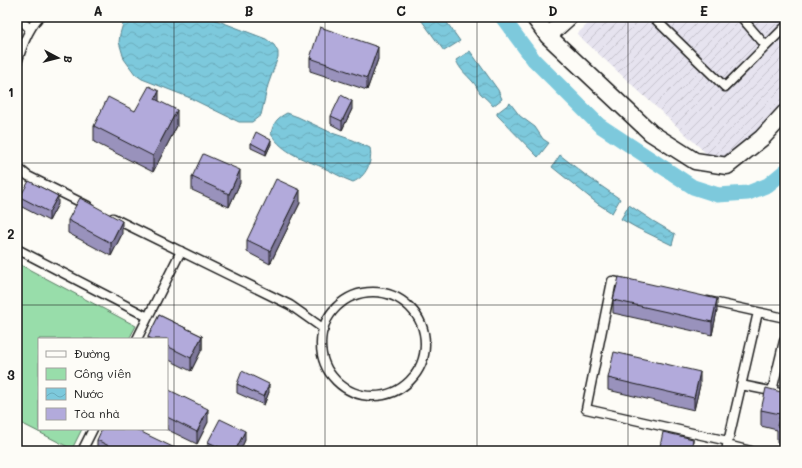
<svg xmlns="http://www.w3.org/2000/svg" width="802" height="468" viewBox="0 0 802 468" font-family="Mali,sans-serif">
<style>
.industrial{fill:url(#industrial-furrows)}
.green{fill:#98ddaa;stroke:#5a7c63}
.water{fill:url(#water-waves);stroke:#56848f}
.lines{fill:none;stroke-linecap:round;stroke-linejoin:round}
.canal{stroke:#7dc9dc;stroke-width:15}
.service-casing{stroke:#1c1c1c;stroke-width:11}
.minor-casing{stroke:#1c1c1c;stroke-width:19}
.service{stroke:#fdfcf7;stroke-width:8}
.minor{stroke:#fdfcf7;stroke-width:16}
.wall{fill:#9992bc;stroke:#1c1c1c}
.shaded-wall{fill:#7d7799;stroke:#1c1c1c}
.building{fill:#b2aadb;stroke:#1c1c1c}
.grid{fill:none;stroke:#1c1c1c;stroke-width:1;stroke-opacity:0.55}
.neatline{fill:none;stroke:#1c1c1c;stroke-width:1.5}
.grid-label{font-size:13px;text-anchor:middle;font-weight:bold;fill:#1c1c1c}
</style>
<defs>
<pattern id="industrial-furrows" width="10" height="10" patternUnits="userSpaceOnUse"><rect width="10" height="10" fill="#e6e3ef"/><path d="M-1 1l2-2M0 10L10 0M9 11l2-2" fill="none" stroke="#c5c2cc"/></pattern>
<pattern id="water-waves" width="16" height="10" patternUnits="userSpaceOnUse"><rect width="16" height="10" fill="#7dc9dc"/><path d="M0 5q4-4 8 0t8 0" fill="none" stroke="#6bacbc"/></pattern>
</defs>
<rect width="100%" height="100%" fill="#fdfcf7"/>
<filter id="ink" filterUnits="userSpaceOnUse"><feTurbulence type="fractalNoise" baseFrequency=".025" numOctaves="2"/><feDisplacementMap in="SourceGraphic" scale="8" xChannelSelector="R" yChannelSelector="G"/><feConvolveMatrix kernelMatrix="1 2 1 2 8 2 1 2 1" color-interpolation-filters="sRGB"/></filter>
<g filter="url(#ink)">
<!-- industrial -->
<path class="industrial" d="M595,17H785V111L721,167L577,34Z"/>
<!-- green -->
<path class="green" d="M17,263L136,326L129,339H39V429H82L72,449L17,421Z"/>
<!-- water -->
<path class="water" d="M125,17H208L266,39L274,45L278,52V57L268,85L261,115L252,122H239L188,97L142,79L135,74L124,59L119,42L120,34Z
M419,17H443L460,41L444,51Z
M470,51L498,90L502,99L493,106C489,101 485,98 480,93C478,90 476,85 473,82C466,74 460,70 456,60Z
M510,103L520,116L535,127L543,139L549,143L538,157L497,115V113Z
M287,113L298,117L332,133L353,140L370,148C373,161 366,177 353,182C342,178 333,172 322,167C303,159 283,153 271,134C273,123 277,118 287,113Z
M560,155L588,177L620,199L612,213L598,204L552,167Z
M629,205L653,221L675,234L672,245L637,228L621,219Z"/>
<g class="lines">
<!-- canal -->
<path class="canal" d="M502,17L534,60L599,125L693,187L718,195L748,193L768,185L785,171"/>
<!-- service casing -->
<g class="service-casing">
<path id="service" d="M17,17L30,29
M653,17L725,87L785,27
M741,17L766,46
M17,63C22,47 27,31 39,17
M17,167L28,176L88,206
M113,218L290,305L324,329
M17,249L148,317
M628,284L612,281L586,409L728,441
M321 344a52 52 0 1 1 104 0a52 52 0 1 1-104 0Z
M708,301L785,318
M137,339L181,251
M741,385L785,394
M772,391L784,341
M727,445L751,451
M82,451L93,429
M726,451L758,312"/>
</g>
<!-- minor casing -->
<g class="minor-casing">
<path id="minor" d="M534,17L548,36L651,133L695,161L727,166L762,138L785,113
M548,36L569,17"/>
</g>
<!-- service -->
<use href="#service" class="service"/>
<!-- minor -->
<use href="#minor" class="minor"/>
</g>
<!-- wall -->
<path class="wall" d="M310,58L378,59L367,90L310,71Z
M159,101L177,126L153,172L94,142V126L135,111Z
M352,109L342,130L331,124V116Z
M251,143L271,144L266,155L251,148Z
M192,177L240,183L229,207L192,190Z
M20,197L58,204L49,221L20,206Z
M300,203L270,264L247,252V240Z
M68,220L122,234L111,256L68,233Z
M613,300L717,311L712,335L613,313Z
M159,315L202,336V349L191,371L167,359V339H148V337Z
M608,378L700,385L694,410L608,390Z
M237,384L269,392L264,405L237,393Z
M167,389L208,422L197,444L166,429H167Z
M785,393V444L777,443V430L761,426V410Z
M97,440L181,451H97Z
M245,440L240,451H203L208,447V442Z"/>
<!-- shaded-wall -->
<path class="shaded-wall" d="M378,47V59L367,90V78Z
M159,91V108L155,99Z
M352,101V109L342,130V121Z
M177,110V126L153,172V156Z
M271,140V144L266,155V151Z
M240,170V183L229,207V194Z
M300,190V203L270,264V251Z
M58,196V204L49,221V212Z
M122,221V234L111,256V243Z
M717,299V311L712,335V322Z
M202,336V349L191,371V358Z
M700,372V385L694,410V398Z
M269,384V392L264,405V397Z
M208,409V422L197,444V432Z
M245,431V440L240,451H235Z
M693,439V451H691Z"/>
<!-- building -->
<path class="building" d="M320,27L378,47L367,78L310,58Z
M149,86L159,91L155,99L177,110L153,156L94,126L108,97L135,111Z
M341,95L352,101L342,121L331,116Z
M256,132L271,140L266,151L251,143Z
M203,154L240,170L229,194L192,177Z
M276,179L300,190L270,251L247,240Z
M29,181L58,196L49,212L20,197Z
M80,198L122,221L111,243L68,220Z
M619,277L717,299L712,322L613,300Z
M159,315L202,336L191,358L167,346V339H152L148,337Z
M614,352L700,372L694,398L608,378Z
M242,371L269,384L264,397L237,384Z
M766,388L785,393V428L777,426L780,414L761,410Z
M167,389L208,409L197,432L167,417Z
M220,419L245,431L235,451H228L208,442Z
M102,429H135L181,451H119L97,440Z
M663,432L693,439L691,451H659Z
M206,446L216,451H203Z"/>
</g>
<!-- grid -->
<path class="grid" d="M174,17V451M325,17V451M477,17V451M628,17V451M17,163H785M17,305H785"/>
<!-- margin -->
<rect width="802" height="468" fill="none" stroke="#fdfcf7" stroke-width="44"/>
<!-- legend -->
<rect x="38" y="338" width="130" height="92" fill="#fdfcf7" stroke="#a3a29f"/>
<rect x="46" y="351" width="20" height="6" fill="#fdfcf7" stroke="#a3a29f"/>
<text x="74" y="358" font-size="12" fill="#1c1c1c">Đường</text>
<rect x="46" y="368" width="20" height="12" fill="#98ddaa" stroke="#a3a29f"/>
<text x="74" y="378" font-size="12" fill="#1c1c1c">Công viên</text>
<rect x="46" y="388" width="20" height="12" fill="url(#water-waves)" stroke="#a3a29f"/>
<text x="74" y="398" font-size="12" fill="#1c1c1c">Nước</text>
<rect x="46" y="408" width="20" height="12" fill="#b2aadb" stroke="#a3a29f"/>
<text x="74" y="418" font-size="12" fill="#1c1c1c">Tòa nhà</text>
<!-- north arrow -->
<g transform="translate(58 58) rotate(97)" stroke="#fdfcf7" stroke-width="3" paint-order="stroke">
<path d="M0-3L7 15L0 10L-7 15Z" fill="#1c1c1c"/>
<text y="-6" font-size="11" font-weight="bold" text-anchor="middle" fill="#1c1c1c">B</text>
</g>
<rect x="22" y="22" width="758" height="424" class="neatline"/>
<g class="grid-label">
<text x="98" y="16">A</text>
<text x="249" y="16">B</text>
<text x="401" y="16">C</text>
<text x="553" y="16">D</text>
<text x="704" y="16">E</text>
<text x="11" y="97">1</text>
<text x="11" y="239">2</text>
<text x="11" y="380">3</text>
</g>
</svg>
